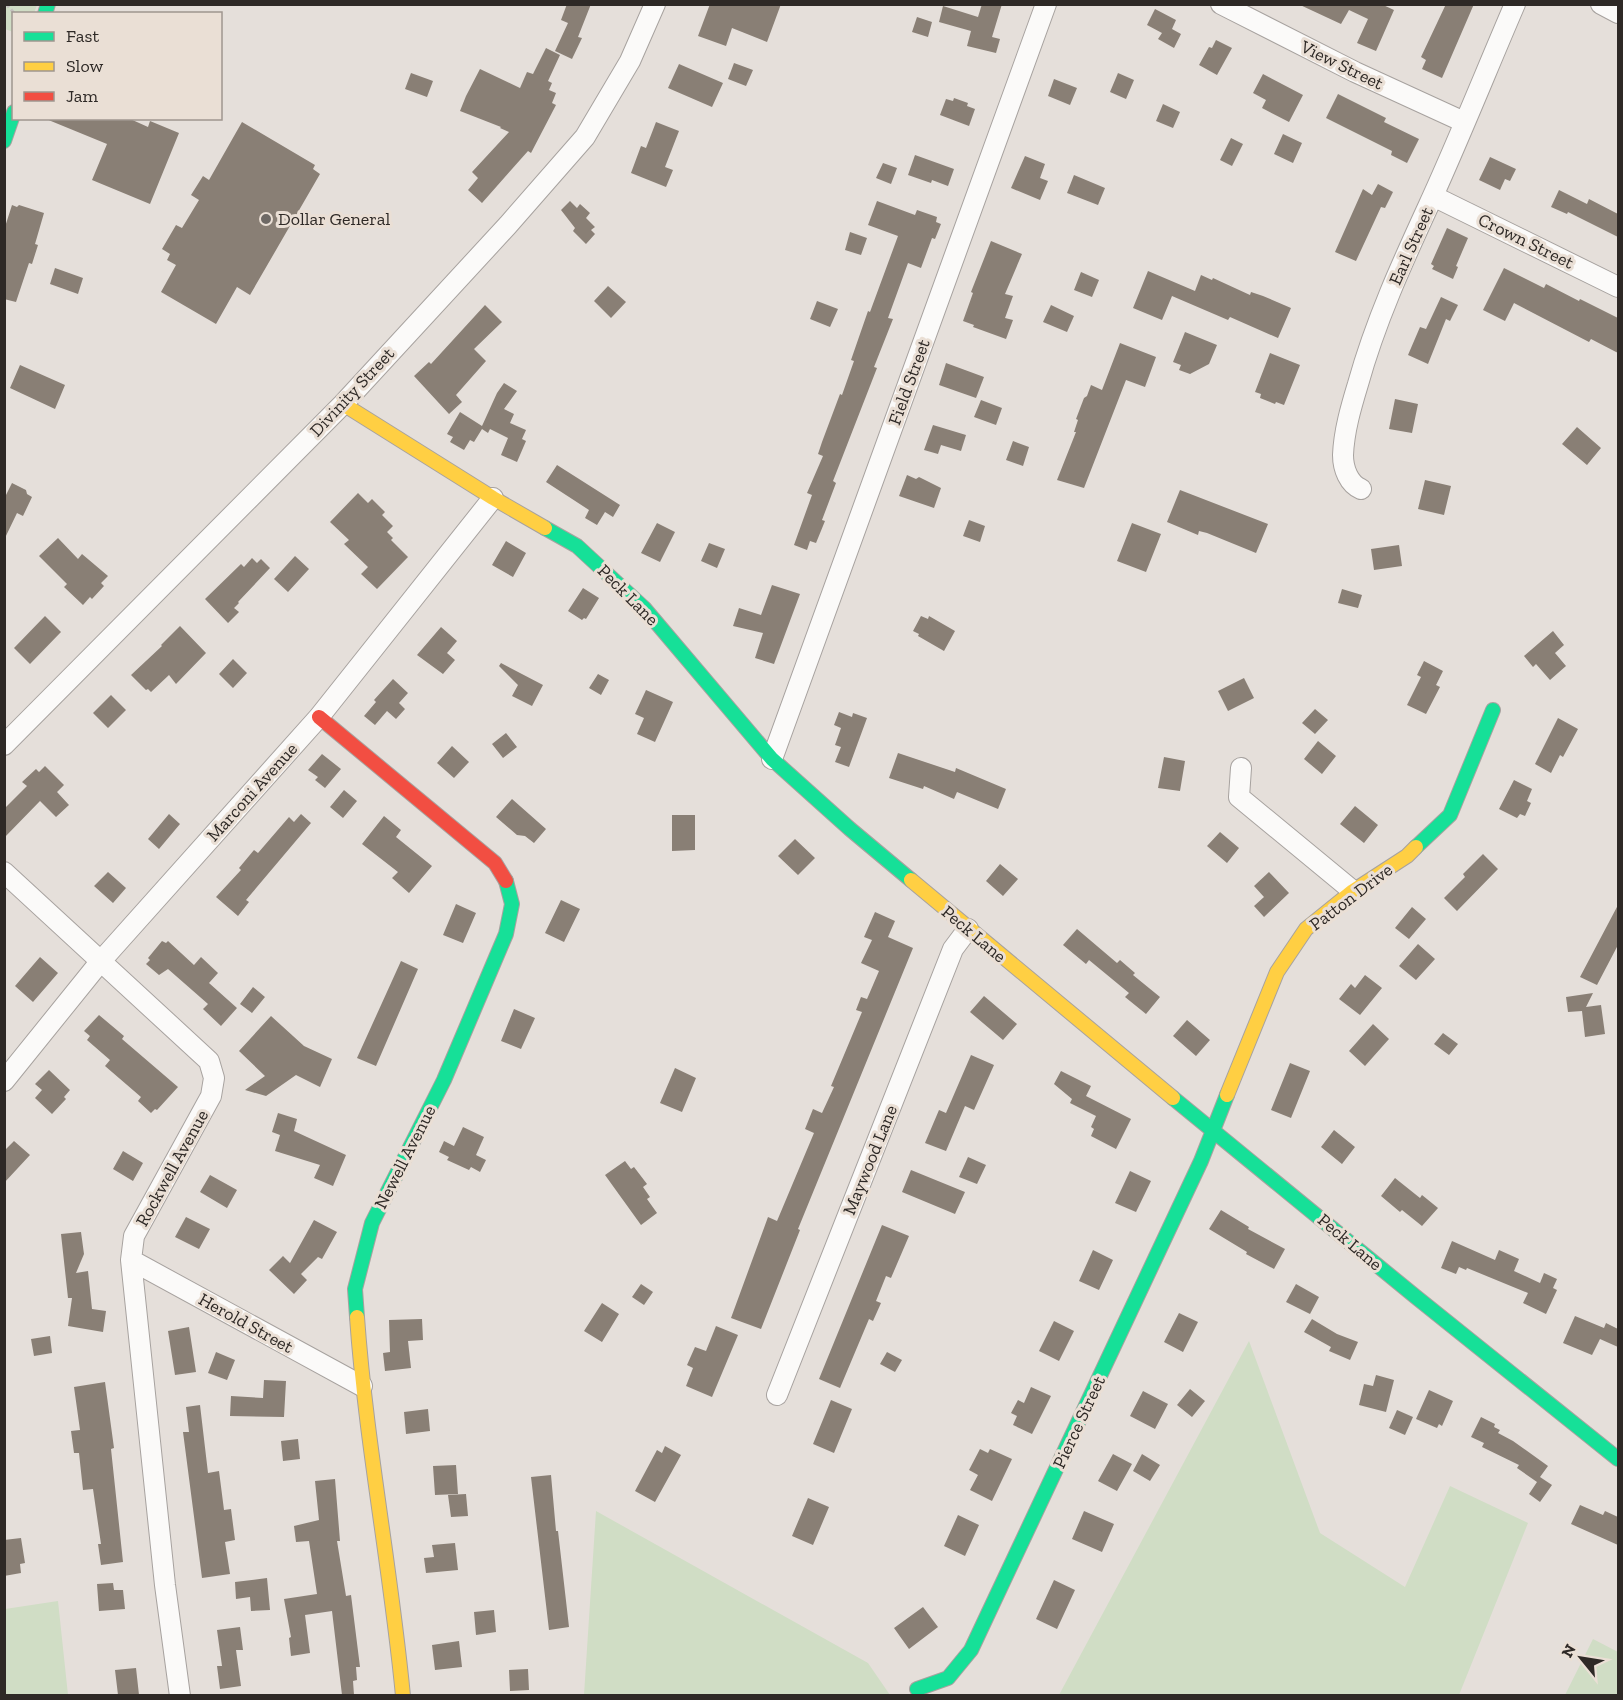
<svg xmlns="http://www.w3.org/2000/svg" width="1623" height="1700" viewBox="0 0 1623 1700" font-family="'Zilla Slab',serif">
<style>
.green{fill:#d0ddc5}
.building{fill:#897f75}
.lines{fill:none;stroke-linecap:round;stroke-linejoin:round}
.street-casing{stroke:#a7a29f;stroke-width:22}
.fast-casing{stroke:#a7a29f;stroke-width:16}
.slow-casing{stroke:#a7a29f;stroke-width:16}
.jam-casing{stroke:#a7a29f;stroke-width:16}
.path{stroke:#c3bfbd;stroke-width:3;stroke-dasharray:4.5 3;stroke-linecap:butt}
.street{stroke:#fbfaf9;stroke-width:20}
.fast{stroke:#16e098;stroke-width:14}
.slow{stroke:#ffcf43;stroke-width:14}
.jam{stroke:#f24e42;stroke-width:14}
.poi-dot{fill:#6e6965;stroke:#eadfd5;stroke-width:2}
.labels{text-anchor:middle;stroke-width:6;stroke-linejoin:round;paint-order:stroke}
.street-label{font-size:18px;fill:#2e2926;stroke:#eadfd5}
.poi-label{font-size:18px;fill:#2e2926;stroke:#eadfd5;text-anchor:start}
</style>
<rect width="100%" height="100%" fill="#e5dfda"/>
<!-- green -->
<path class="green" d="M4,5H37L34,13L14,14L13,32L5,29Z
M1249,1341L1320,1533L1405,1587L1450,1486L1528,1523L1459,1695H1059Z
M596,1511L868,1663L890,1695H584Z
M58,1601L68,1695H5V1609Z
M1593,1639L1618,1652L1617,1695H1565Z"/>
<!-- building -->
<path class="building" d="M567,4H591L578,37L582,38L572,59L555,51L568,23L561,20Z
M710,4H781L767,42L732,28L726,46L698,36Z
M982,4H1002L992,37L1000,39L996,53L967,46L971,31L939,22L943,6L978,17Z
M1298,4H1381L1394,10L1376,51L1357,43L1368,19L1349,10L1341,24Z
M1446,4H1474L1442,78L1422,69L1426,60L1421,57Z
M1155,9L1176,20L1172,29L1181,34L1174,48L1158,39L1162,33L1147,25Z
M917,17L932,22L928,37L912,32Z
M1216,40L1232,48L1217,75L1199,65L1209,47L1212,48Z
M546,48L560,55L548,81L552,83L549,90L556,93L552,103L556,105L531,153L528,151L482,203L468,190L478,178L472,172L509,132L500,128L501,127L460,111L466,96L480,69L520,88L527,72L533,74Z
M734,63L753,70L746,86L728,79Z
M679,64L723,83L712,107L668,88Z
M411,73L433,81L427,97L405,89Z
M1118,73L1134,80L1126,99L1110,92Z
M1263,74L1303,95L1289,122L1262,108L1266,100L1253,93Z
M1054,79L1077,88L1070,105L1048,96Z
M1338,94L1386,118L1384,122L1419,139L1407,163L1391,155L1392,151L1326,118Z
M954,98L968,103L967,106L975,109L969,126L940,115L946,99L953,101Z
M1163,104L1180,112L1173,128L1156,121Z
M128,118L148,127L150,121L179,133L150,204L92,180L107,144L46,119Z
M242,122L315,165L313,169L320,174L250,295L237,287L216,324L161,292L176,265L167,260L170,254L162,249L176,225L182,228L199,200L191,195L203,176L209,180Z
M656,122L679,131L665,167L673,170L666,187L631,173L641,146L646,148Z
M1283,134L1302,143L1293,163L1274,154Z
M1231,138L1243,144L1232,166L1220,160Z
M915,155L954,169L948,186L932,180L931,183L908,175Z
M1025,156L1045,164L1040,178L1048,181L1040,200L1011,188Z
M1490,157L1516,169L1510,181L1505,179L1500,190L1479,180Z
M883,163L897,168L891,184L876,178Z
M1074,175L1105,188L1098,205L1067,193Z
M1378,184L1393,192L1385,208L1381,207L1356,261L1335,252L1363,189L1372,195Z
M1559,190L1587,204L1589,199L1618,214V237L1568,212L1567,214L1551,207Z
M570,201L577,208L580,204L590,213L586,218L595,227L591,230L595,234L586,244L573,231L575,228L561,210Z
M877,201L915,215L917,210L937,217L936,222L941,224L935,239L932,238L921,268L908,263L888,318L893,319L874,367L877,368L833,481L836,483L822,520L825,521L816,543L810,541L807,550L794,545L812,495L807,493L823,456L818,454L822,442L840,394L842,395L854,361L851,360L868,311L870,312L898,236L868,225Z
M12,205L17,207L19,205L44,213L35,244L38,245L32,264L29,263L16,302L4,299V230Z
M1447,228L1468,238L1456,266L1458,267L1453,279L1432,269L1434,266L1431,264Z
M850,232L867,238L861,255L845,250Z
M991,241L1022,254L1005,294L1013,296L1005,318L1013,320L1006,339L973,327L974,325L963,321L973,293L971,292Z
M55,268L83,278L78,294L50,284Z
M1504,268L1544,288L1546,284L1579,301L1580,299L1618,318V353L1591,339L1589,342L1514,303L1505,321L1483,310Z
M1148,271L1195,291L1201,275L1212,280L1213,278L1250,295L1251,292L1263,296L1291,308L1278,338L1230,317L1228,320L1172,296L1162,320L1133,308Z
M1081,272L1099,280L1092,297L1074,290Z
M608,286L626,302L611,318L594,301Z
M1441,297L1458,305L1450,321L1446,319L1428,364L1408,355L1420,327L1426,329Z
M817,301L838,309L830,327L810,319Z
M485,305L502,322L474,349L486,361L456,395L462,402L449,414L414,376L429,362L431,364Z
M1051,305L1074,316L1067,332L1043,322Z
M1185,332L1217,345L1209,364L1190,374L1179,370L1181,365L1173,362Z
M1120,343L1156,357L1145,387L1126,380L1084,488L1057,480L1076,432H1074L1078,420L1076,419L1084,398L1087,396L1091,385L1102,390Z
M1270,353L1300,365L1284,405L1276,402L1275,404L1260,398L1261,394L1255,392Z
M946,363L984,377L976,398L939,385Z
M20,365L65,385L55,409L10,388Z
M504,383L517,391L504,409L514,414L510,423L526,430L522,439L526,441L517,462L501,455L508,438L490,429L488,433L482,429L474,442L470,440L464,450L450,442L453,437L447,434L460,412L482,426L497,393Z
M1395,399L1418,404L1412,433L1389,429Z
M981,400L1002,408L996,425L974,417Z
M933,425L966,435L961,451L941,445L938,454L924,450Z
M1577,427L1601,448L1587,465L1562,444Z
M1013,441L1029,447L1023,466L1006,460Z
M557,465L620,505L613,517L605,512L597,525L585,518L589,510L546,482Z
M907,475L916,479L919,477L941,488L934,508L899,496Z
M1425,480L1451,486L1444,515L1418,509Z
M12,483L26,490L27,494L32,497L23,516L17,513L4,540V499Z
M1180,490L1268,524L1256,553L1207,533L1199,531L1198,535L1167,522Z
M358,493L368,503L372,499L385,512L382,515L393,526L387,532L393,538L391,540L408,557L377,589L361,574L368,567L344,544L349,540L330,522Z
M969,520L985,526L980,542L963,536Z
M657,523L675,532L660,562L641,553Z
M1132,523L1161,534L1146,572L1117,561Z
M58,538L78,559L82,554L108,576L101,583L104,586L92,599L90,597L83,605L64,587L67,584L39,556Z
M506,541L526,553L513,577L492,565Z
M709,543L725,549L717,568L701,561Z
M1399,545L1402,566L1374,570L1371,549Z
M295,556L309,569L288,592L274,579Z
M252,558L257,563L261,559L270,568L238,602L239,603L234,608L239,612L228,623L205,599L241,564L244,567Z
M772,585L800,594L774,664L755,658L763,633L733,626L739,608L761,615Z
M583,588L599,598L586,619L584,618L582,620L568,611Z
M1342,589L1362,595L1358,608L1338,603Z
M45,616L61,632L30,664L14,648Z
M921,616L928,619L929,616L955,631L944,651L918,636L919,634L913,631Z
M180,626L206,653L176,684L169,675L151,692L148,689L146,690L131,675L162,646L161,645Z
M441,627L457,641L447,653L455,660L443,674L417,655Z
M1553,631L1564,645L1555,653L1566,666L1550,680L1536,664L1533,667L1524,656Z
M233,659L247,673L233,688L219,674Z
M1424,661L1443,671L1436,685L1440,687L1426,714L1407,705L1421,677L1417,675Z
M501,663L543,685L532,706L512,696L518,685L499,666Z
M598,674L609,680L601,695L589,688Z
M1244,678L1254,698L1228,711L1218,691Z
M393,679L408,693L399,703L405,709L396,719L387,711L375,725L364,716L376,702L374,700Z
M646,690L673,702L655,742L637,734L644,718L635,714Z
M111,695L126,710L108,728L93,713Z
M1315,709L1328,720L1315,734L1302,723Z
M839,712L852,717L853,713L867,718L849,767L835,762L841,747L835,745L841,728L834,725Z
M1558,718L1578,729L1563,757L1560,755L1551,773L1535,764Z
M506,733L517,747L503,758L492,744Z
M1318,741L1336,756L1322,774L1304,759Z
M452,746L469,762L454,778L437,763Z
M898,753L955,772L956,768L1006,789L998,809L957,792L954,799L924,786L923,789L889,778Z
M322,754L341,769L325,788L315,780L318,777L308,770Z
M1164,757L1185,761L1180,791L1158,788Z
M45,766L64,785L57,792L69,805L56,817L40,801L4,838V809L27,786L22,782L36,769L39,772Z
M1514,780L1532,789L1527,801L1531,803L1525,816L1520,814L1517,818L1499,809Z
M344,790L357,801L343,818L330,807Z
M512,799L546,829L534,843L525,836L517,835L496,817Z
M1355,806L1378,825L1364,843L1340,824Z
M169,814L180,824L159,849L148,839Z
M301,814L311,823L246,900L249,902L238,916L216,897L241,870L239,868L254,850L258,853L289,817L294,822Z
M672,815H695V850L672,851Z
M384,816L401,830L396,837L432,866L409,893L392,878L398,872L362,844Z
M1220,832L1239,848L1227,863L1207,846Z
M795,839L815,858L798,875L778,856Z
M1483,854L1498,869L1457,911L1444,898L1465,877L1463,874Z
M1000,864L1018,879L1003,896L986,881Z
M108,872L126,888L113,903L94,886Z
M1269,872L1289,893L1264,917L1254,906L1264,897L1254,886Z
M561,900L580,909L564,942L545,933Z
M456,904L476,913L463,943L443,935Z
M1618,905V945L1597,985L1580,977Z
M1412,907L1426,919L1409,939L1395,928Z
M875,912L895,921L888,937L913,948L798,1229L800,1230L761,1329L731,1318L768,1217L777,1221L814,1133L805,1129L813,1109L822,1113L834,1087L831,1086L862,1012L856,1010L861,997L867,999L879,971L861,963L872,940L864,937Z
M1077,929L1117,963L1120,960L1135,973L1133,975L1160,997L1146,1014L1125,997L1129,993L1089,960L1086,964L1063,945Z
M162,941L166,943L168,941L194,965L201,957L218,973L209,983L237,1008L221,1026L203,1009L208,1004L168,969L159,975L146,964L150,960L148,958Z
M1418,944L1435,959L1416,980L1399,966Z
M40,957L58,973L33,1002L15,986Z
M401,961L418,969L376,1066L357,1058Z
M1365,975L1382,988L1360,1015L1339,999L1351,984L1355,988Z
M253,987L265,997L252,1013L240,1004Z
M1593,993L1586,1007L1601,1005L1605,1034L1585,1037L1582,1011L1568,1012L1566,997Z
M984,996L1017,1024L1003,1040L970,1012Z
M514,1009L535,1018L521,1049L501,1041Z
M99,1015L124,1036L122,1039L178,1087L157,1110L155,1109L151,1113L138,1101L141,1097L105,1066L110,1060L87,1040L90,1036L84,1031Z
M271,1016L304,1046L332,1059L320,1087L296,1075L266,1096L245,1090L265,1076L239,1051Z
M1187,1020L1210,1040L1196,1056L1173,1036Z
M1373,1024L1389,1039L1365,1066L1349,1051Z
M1443,1033L1458,1044L1449,1055L1434,1044Z
M971,1055L994,1065L974,1110L965,1106L946,1151L925,1143L939,1110L946,1113Z
M1290,1063L1310,1071L1291,1118L1271,1110Z
M675,1068L696,1078L682,1112L660,1103Z
M49,1070L70,1090L64,1097L66,1099L52,1114L35,1098L42,1090L35,1084Z
M1061,1071L1091,1086L1086,1096L1131,1119L1116,1149L1091,1136L1094,1129L1091,1127L1096,1116L1070,1103L1072,1099L1054,1084Z
M278,1113L297,1119L294,1131L346,1155L333,1186L314,1178L320,1165L275,1151L280,1135L272,1132Z
M463,1127L484,1137L476,1155L486,1160L480,1172L471,1167L469,1170L447,1160L449,1157L439,1152L444,1141L454,1146Z
M1334,1130L1355,1147L1342,1164L1321,1147Z
M14,1141L30,1155L4,1183V1151Z
M123,1151L143,1163L133,1181L113,1169Z
M968,1157L986,1165L977,1184L959,1177Z
M625,1161L631,1169L634,1167L647,1184L643,1187L650,1197L647,1199L657,1213L641,1225L605,1175Z
M911,1170L965,1192L955,1214L902,1192Z
M1130,1171L1151,1181L1136,1212L1115,1203Z
M210,1175L237,1190L227,1208L200,1192Z
M1395,1178L1420,1198L1422,1195L1438,1208L1422,1226L1402,1210L1400,1212L1381,1196Z
M1221,1210L1249,1227L1248,1229L1285,1249L1274,1269L1246,1254L1247,1252L1209,1229Z
M186,1217L210,1229L199,1249L175,1237Z
M314,1220L337,1232L322,1259L318,1257L301,1274L307,1280L294,1294L269,1270L283,1256L290,1263Z
M882,1225L909,1236L891,1278L886,1276L876,1301L881,1303L873,1321L869,1319L840,1388L819,1379Z
M81,1232L84,1254L76,1273L88,1271L92,1309L106,1311L103,1332L68,1326L72,1298H68L61,1234Z
M1452,1241L1495,1260L1499,1250L1519,1259L1514,1271L1540,1283L1544,1273L1557,1279L1553,1288L1557,1290L1546,1314L1523,1303L1528,1293L1467,1268L1466,1270L1459,1267L1456,1274L1441,1268Z
M1093,1250L1113,1260L1099,1290L1079,1281Z
M641,1284L653,1292L644,1305L632,1297Z
M1296,1284L1319,1297L1310,1314L1286,1302Z
M602,1303L619,1314L602,1342L584,1331Z
M1179,1313L1198,1322L1183,1352L1164,1342Z
M1575,1316L1604,1328L1606,1323L1618,1329V1347L1600,1339L1592,1355L1563,1343Z
M422,1319L423,1340L408,1341L411,1368L385,1371L383,1353L390,1352L389,1320Z
M1312,1319L1337,1334L1358,1342L1350,1360L1329,1351L1331,1347L1304,1332Z
M1054,1321L1074,1331L1059,1361L1039,1351Z
M716,1326L738,1335L712,1397L686,1386L693,1368L687,1365L695,1347L706,1351Z
M189,1327L196,1372L175,1375L168,1331Z
M50,1336L52,1353L34,1356L31,1339Z
M216,1352L235,1360L227,1380L208,1373Z
M887,1352L902,1360L895,1372L880,1364Z
M1376,1375L1394,1380L1386,1412L1359,1405L1364,1384L1373,1386Z
M264,1380L286,1381L284,1417L230,1416L231,1396L263,1398Z
M105,1382L114,1448L111,1449L123,1562L101,1565L98,1544H101L93,1489L83,1490L79,1453H74L71,1431L80,1430L74,1387Z
M1031,1387L1051,1396L1032,1434L1013,1425L1017,1416L1011,1413L1018,1400L1024,1403Z
M1190,1389L1205,1401L1192,1417L1177,1405Z
M1429,1390L1453,1401L1442,1426L1439,1424L1437,1428L1416,1419Z
M1143,1391L1168,1404L1155,1429L1130,1416Z
M831,1400L852,1409L834,1453L813,1444Z
M200,1405L208,1473L219,1471L224,1510L231,1509L235,1540L225,1542L230,1574L202,1578L183,1432H189L186,1407Z
M428,1409L430,1431L406,1434L404,1412Z
M1397,1410L1413,1417L1405,1435L1389,1428Z
M1481,1417L1495,1424L1494,1427L1500,1430L1498,1433L1513,1441L1548,1466L1540,1477L1552,1485L1540,1502L1529,1494L1537,1482L1517,1468L1519,1465L1482,1447L1484,1443L1471,1437Z
M298,1439L300,1459L283,1461L281,1441Z
M665,1446L681,1455L655,1502L635,1491L657,1450L662,1453Z
M980,1449L988,1453L990,1449L1012,1459L992,1501L970,1490L978,1475L969,1470Z
M1113,1454L1132,1464L1117,1491L1098,1481Z
M1142,1454L1160,1465L1150,1481L1133,1471Z
M456,1465L458,1494L435,1495L433,1466Z
M551,1475L556,1531H558L569,1627L549,1630L531,1477Z
M335,1479L340,1541H337L346,1596L351,1595L360,1667H356L357,1680L353,1681L354,1695H342L332,1611L305,1615L310,1653L291,1656L289,1638L291,1637L284,1599L317,1594L309,1541L296,1542L294,1526L319,1520L315,1481Z
M466,1494L468,1516L451,1517L448,1495Z
M808,1498L829,1507L813,1545L792,1536Z
M1580,1505L1603,1515L1605,1511L1618,1517V1545L1571,1524Z
M1084,1511L1114,1524L1102,1552L1072,1539Z
M958,1515L979,1525L965,1556L944,1546Z
M21,1538L25,1563L20,1564L21,1573L4,1576V1540Z
M455,1543L458,1570L426,1573L424,1558L434,1557L432,1545Z
M267,1578L270,1610L251,1611L250,1597L236,1599L235,1582Z
M1054,1580L1075,1590L1057,1629L1036,1619Z
M113,1583L114,1590H123L125,1609L99,1611L97,1584Z
M923,1607L938,1627L909,1649L894,1628Z
M494,1610L496,1632L476,1635L474,1612Z
M240,1627L243,1650H236L241,1686L220,1689L217,1666H222L217,1630Z
M459,1641L462,1667L435,1670L432,1645Z
M136,1668L139,1695H118L115,1670Z
M528,1669L529,1690L510,1691L509,1670Z"/>
<g class="lines">
<!-- street casing -->
<g class="street-casing">
<path id="street" d="M1221,4L1355,72L1464,122
M1601,4L1618,13
M1433,196L1618,287
M1361,489C1349,484 1343,469 1343,455C1344,431 1351,407 1358,384C1376,319 1404,259 1432,198C1461,134 1487,69 1515,4
M4,745L343,404L508,225L585,137L630,61L655,4
M772,759L1046,4
M1241,768L1239,797L1353,891
M4,872L209,1061L214,1078L211,1096L134,1236L131,1260L165,1585L180,1696
M4,1081L100,962L319,717L493,498
M131,1260L362,1386
M777,1395L953,949L968,929"/>
</g>
<!-- fast casing -->
<g class="fast-casing">
<path id="fast" d="M45,14L48,4
M4,141L14,112
M545,528L577,546L644,608L772,759L850,829L911,880
M1416,847L1450,815L1493,710
M1173,1098L1416,1297L1618,1459
M357,1317L355,1289L372,1223L444,1080L506,934L512,904L506,881
M917,1689L948,1678L971,1650L1201,1161L1227,1095"/>
</g>
<!-- slow casing -->
<g class="slow-casing">
<path id="slow" d="M343,404L493,498L545,528
M911,880L1173,1098
M1227,1095L1277,972L1306,929L1353,891L1407,856L1416,847
M357,1317C366,1444 391,1569 403,1696"/>
</g>
<!-- jam casing -->
<g class="jam-casing">
<path id="jam" d="M319,717L495,863L506,881"/>
</g>
<!-- path -->
<path class="path" d="M6,4L15,14"/>
<!-- street -->
<use href="#street" class="street"/>
<!-- fast -->
<use href="#fast" class="fast"/>
<!-- slow -->
<use href="#slow" class="slow"/>
<!-- jam -->
<use href="#jam" class="jam"/>
</g>
<!-- markers -->
<circle class="poi-dot" cx="266" cy="219" r="6"/>
<g class="labels">
<!-- street labels -->
<g class="street-label">
<text transform="translate(1342 65) rotate(26)" y="6">View Street</text>
<text transform="translate(1526 241) rotate(26)" y="6">Crown Street</text>
<text transform="translate(1411 246) rotate(-66)" y="6">Earl Street</text>
<text transform="translate(909 382) rotate(-70)" y="6">Field Street</text>
<text transform="translate(352 392) rotate(-47)" y="6">Divinity Street</text>
<text transform="translate(628 595) rotate(45)" y="6">Peck Lane</text>
<text transform="translate(252 792) rotate(-48)" y="6">Marconi Avenue</text>
<text transform="translate(1351 897) rotate(-37)" y="6">Patton Drive</text>
<text transform="translate(974 934) rotate(40)" y="6">Peck Lane</text>
<text transform="translate(405 1157) rotate(-63)" y="6">Newell Avenue</text>
<text transform="translate(870 1160) rotate(-68)" y="6">Maywood Lane</text>
<text transform="translate(172 1168) rotate(-61)" y="6">Rockwell Avenue</text>
<text transform="translate(1350 1242) rotate(40)" y="6">Peck Lane</text>
<text transform="translate(246 1323) rotate(29)" y="6">Herold Street</text>
<text transform="translate(1079 1422) rotate(-65)" y="6">Pierce Street</text>
</g>
<!-- poi labels -->
<g class="poi-label">
<text x="278" y="225">Dollar General</text>
</g>
</g>
<!-- border -->
<rect width="1623" height="1700" fill="none" stroke="#2e2926" stroke-width="12"/>
<!-- legend -->
<rect x="12" y="12" width="210" height="108" fill="#eadfd5" stroke="#9f968f" stroke-width="1.5"/>
<rect x="24" y="32" width="30" height="9" fill="#16e098" stroke="#9f968f" stroke-width="1.5"/>
<text x="66" y="42" font-size="18" fill="#2e2926">Fast</text>
<rect x="24" y="62" width="30" height="9" fill="#ffcf43" stroke="#9f968f" stroke-width="1.5"/>
<text x="66" y="72" font-size="18" fill="#2e2926">Slow</text>
<rect x="24" y="92" width="30" height="9" fill="#f24e42" stroke="#9f968f" stroke-width="1.5"/>
<text x="66" y="102" font-size="18" fill="#2e2926">Jam</text>
<!-- north arrow -->
<g transform="translate(1581 1658) rotate(300)" stroke="#eadfd5" stroke-width="4.5" paint-order="stroke">
<path d="M0-4.5L10 22L0 15L-10 22Z" fill="#2e2926"/>
<text y="-9" font-size="16" font-weight="bold" text-anchor="middle" fill="#2e2926">N</text>
</g>
</svg>
